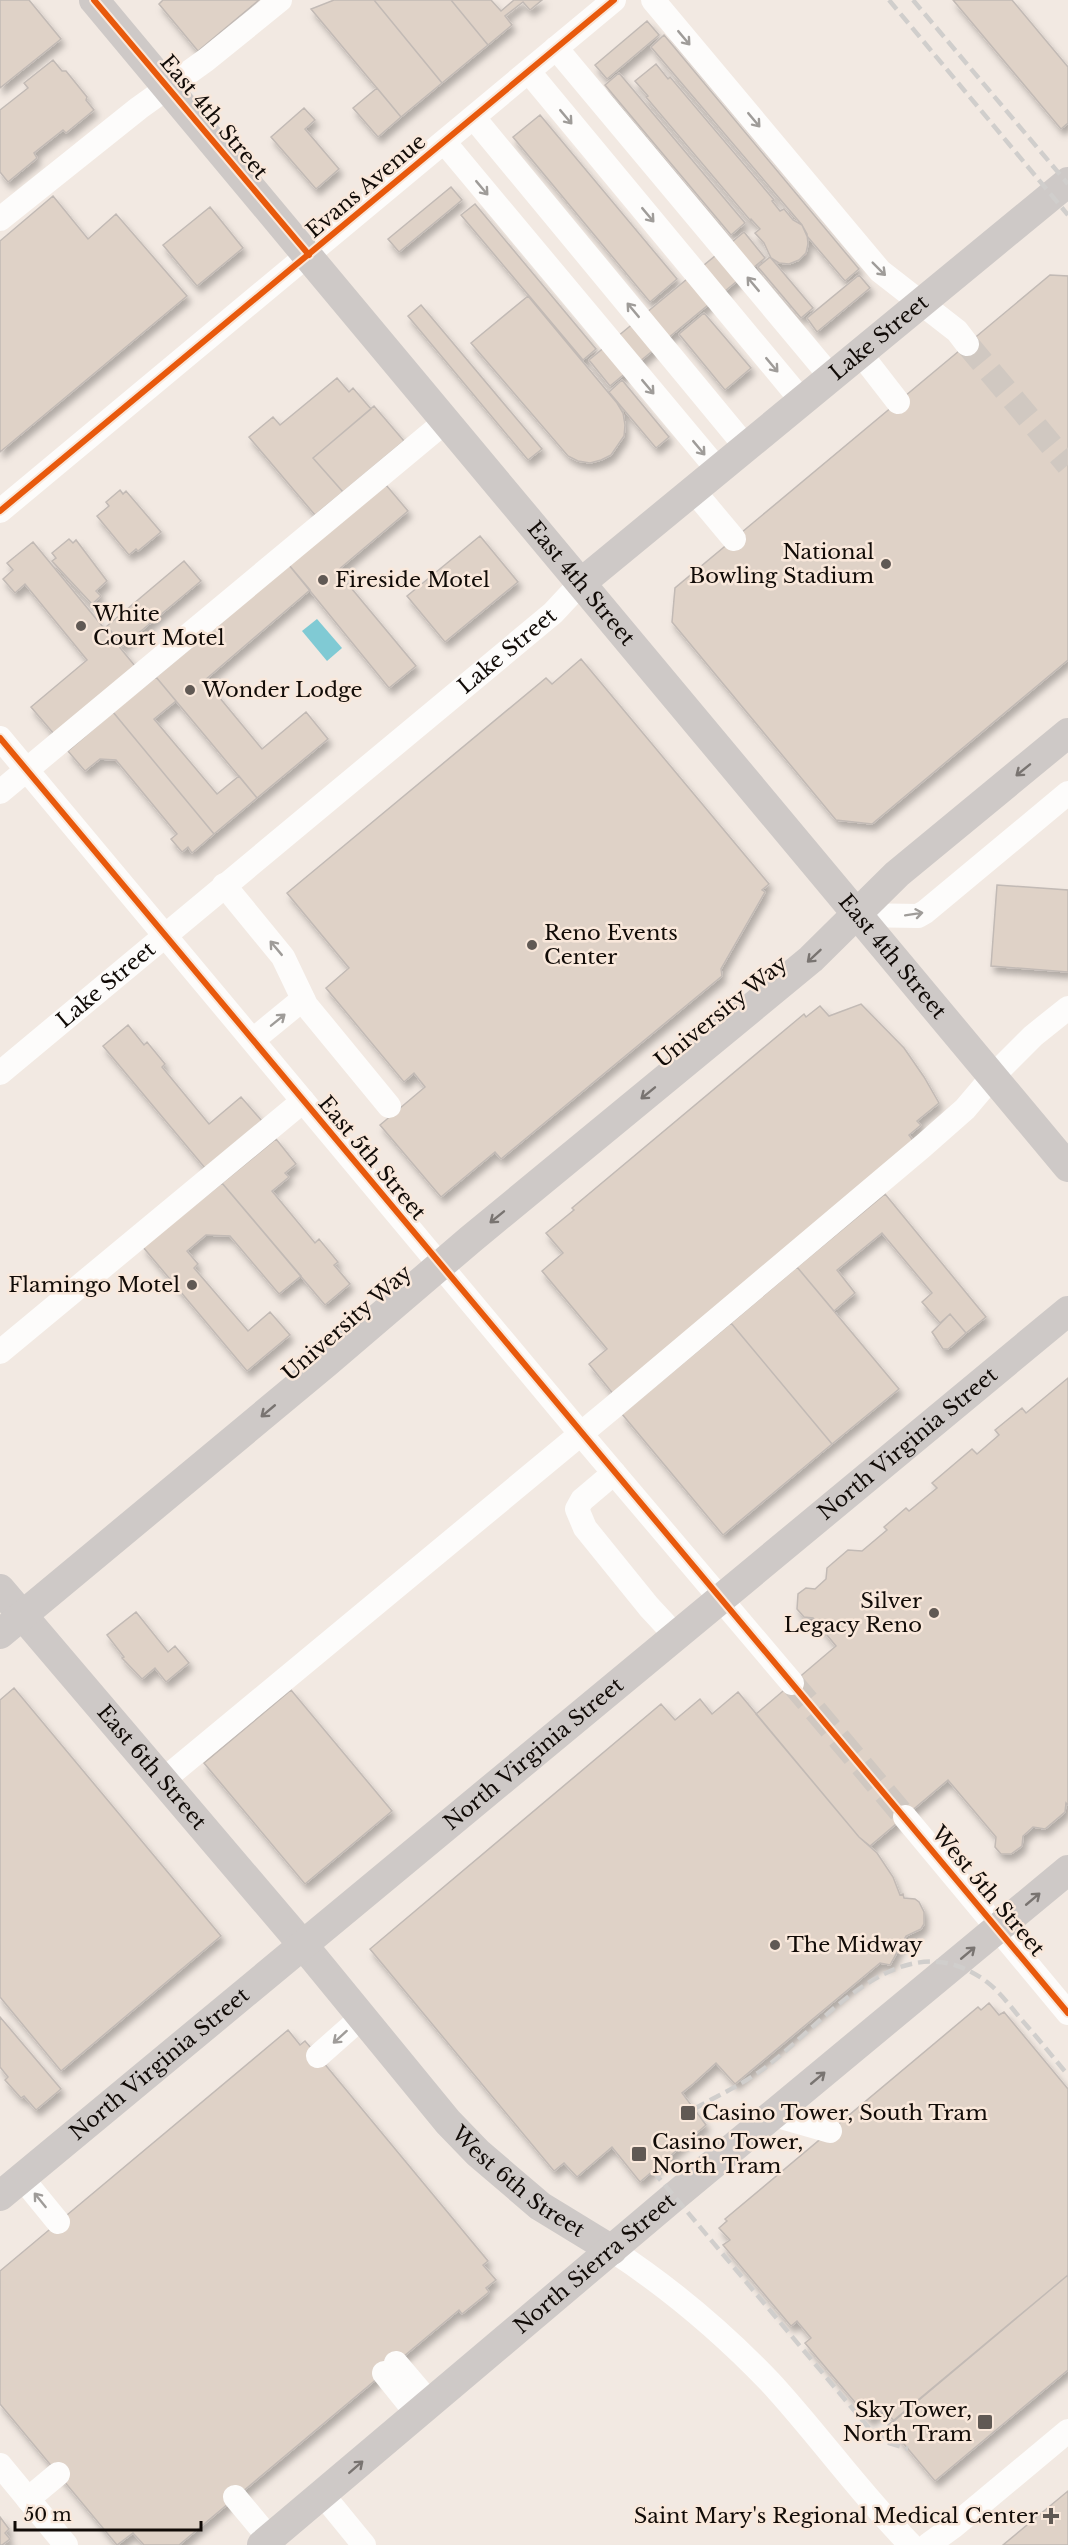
<svg xmlns="http://www.w3.org/2000/svg" width="1068" height="2545" viewBox="0 0 1068 2545" font-family="'Libre Baskerville',serif">
<style>
.water{fill:#80cad4}
.building{fill:#dfd2c7;stroke:#c2bab5;stroke-width:1.5;filter:url(#shadow)}
.lines{fill:none;stroke-linecap:round;stroke-linejoin:round}
.minor-tunnel{stroke:#d0c8c1;stroke-width:24;stroke-dasharray:24 12;stroke-linecap:butt}
.minor{stroke:#fdfcfb;stroke-width:24}
.major{stroke:#cec9c7;stroke-width:30}
.rail{stroke:#d0cecc;stroke-width:4.5;stroke-dasharray:12 6;stroke-linecap:butt}
.cycleway-casing{stroke:#f9e8db;stroke-width:10}
.cycleway{stroke:#e8590c;stroke-width:6}
.oneway{stroke:#9f9c99}
.oneway2{stroke:#797471}
.poi-dot{fill:#605954;stroke:#f9e8db;stroke-width:2}
.labels{text-anchor:middle;stroke-width:5;stroke-linejoin:round;paint-order:stroke}
.street-label{font-size:21px;fill:#110b07;stroke:#f9e8db}
.poi-label{font-size:21px;fill:#110b07;stroke:#f9e8db;text-anchor:start}
</style>
<defs>
<filter id="shadow"><feDropShadow dx="3.5" dy="6" stdDeviation="3" flood-color="#0004"/></filter>
</defs>
<rect width="100%" height="100%" fill="#f2e9e2"/>
<!-- water -->
<path class="water" d="M317,619L342,648L327,661L302,631Z"/>
<!-- building -->
<path class="building" d="M0,0H29L61,39L0,88Z
M163,0H259L198,51L159,4Z
M334,0H374L442,83L401,117L311,9Z
M374,0H451L488,45L442,83Z
M451,0H491L501,11L514,0H542L530,10L523,2L505,16L512,25L488,45Z
M953,0H1012L1068,67V123L1061,129Z
M647,21L659,35L607,79L595,65Z
M664,35L859,269L845,281L807,236L802,225L651,47Z
M53,60L62,71H66L87,97L86,100L94,110L66,133L63,130L34,153L37,158L8,182L0,172V110L28,88L24,83Z
M656,64L668,79L670,77L774,200L772,201L780,211L784,209L793,220L802,225L807,234L808,244L806,253L799,260L789,264L779,263L771,258L764,243L755,233L760,229L751,219L750,220L646,97L648,96L635,81Z
M619,73L745,223L731,235L605,85Z
M377,88L401,117L378,137L353,108Z
M304,108L315,120L305,129L339,169L316,189L271,137Z
M540,115L677,279L650,302L513,137Z
M451,187L462,200L399,252L388,239Z
M53,196L88,239L116,214L187,296L0,452V241Z
M475,204L596,349L583,360L461,215Z
M210,207L243,248L197,286L163,245Z
M744,232L765,258L610,386L589,360Z
M770,257L813,308L801,318L758,267Z
M859,275L870,288L817,332L807,318Z
M1050,275L1068,276V660L872,824L836,820L672,622L675,588Z
M528,296L617,403L623,413L625,425L624,436L611,455L601,460L590,463L578,461L568,456L471,343Z
M421,305L542,449L528,460L408,316Z
M704,313L751,368L725,390L679,334Z
M337,378L349,392L353,388L371,409L313,458L343,492L315,515L249,437L273,417L280,425Z
M622,380L669,437L656,448L609,392Z
M374,406L404,441L343,492L313,458Z
M386,485L408,511L337,571L416,666L389,688L289,565Z
M120,490L123,494L126,491L161,532L138,551L136,549L129,555L97,516L109,506L106,502Z
M480,536L518,582L445,642L407,596Z
M69,539L73,543L76,540L107,581L96,591L101,596L92,604L52,561L56,558L52,553Z
M33,542L135,666L54,734L31,707L87,660L25,584L15,593L3,579L13,570L7,563Z
M184,561L201,581L123,646L107,626Z
M289,565L310,590L205,680L262,749L306,712L328,739L257,798L156,677Z
M581,659L769,884L762,890L765,892L721,969L722,976L501,1159L495,1152L441,1197L380,1125L425,1087L414,1073L404,1082L326,988L349,968L287,893L546,678L552,684Z
M156,677L176,701L154,719L217,794L239,776L257,798L214,834L113,712Z
M113,712L214,834L192,853L188,847L182,852L171,839L177,834L116,760L100,759L85,771L68,751Z
M997,885L1068,890V972L991,966Z
M861,1004L904,1048L924,1077L939,1103L917,1121L921,1125L909,1135L915,1143L614,1395L589,1364L607,1349L542,1271L563,1253L546,1233L574,1210L572,1208L804,1014L806,1017L820,1006L829,1016Z
M128,1025L144,1045L147,1042L165,1064L162,1067L209,1124L241,1097L262,1121L205,1168L103,1046Z
M276,1139L296,1164L285,1173L289,1177L272,1191L315,1243L319,1239L338,1262L334,1265L350,1284L325,1305L222,1183Z
M222,1183L301,1276L279,1294L230,1236L206,1235L187,1251L198,1264L194,1268L248,1331L270,1312L290,1335L247,1371L143,1247Z
M885,1194L986,1317L966,1333L950,1314L940,1323L922,1302L932,1293L882,1233L837,1270L855,1293L834,1311L797,1267Z
M797,1267L899,1389L832,1444L731,1323Z
M950,1314L966,1333L948,1349H943L932,1332Z
M731,1323L832,1444L723,1535L622,1414Z
M1068,1378V1805L1066,1803L1065,1812L1045,1829L1033,1827L1023,1836L1022,1846L1011,1854H1001L995,1847L996,1837L948,1780L870,1846L859,1837L756,1714L836,1646L813,1618L804,1617L797,1609L798,1594L806,1588L815,1589L826,1579L827,1568L848,1550L862,1551L887,1530L884,1527L906,1508L909,1511L937,1488L932,1483L972,1449L977,1454L999,1435L995,1430L1022,1408L1026,1413Z
M136,1612L168,1652L175,1646L189,1663L166,1682L155,1668L142,1679L122,1658L124,1657L107,1635Z
M14,1688L221,1936L61,2071L0,1997V1700Z
M291,1690L392,1811L305,1884L204,1763Z
M738,1692L859,1837L877,1853L893,1877L900,1895L903,1894L904,1898L915,1899L919,1902L924,1912V1924L921,1929L906,1936L890,1965L880,1963L735,2084L716,2063L693,2084L682,2093L706,2125L640,2182L612,2147L577,2177L564,2163L554,2171L370,1949L661,1704L675,1720L700,1699L712,1714Z
M989,2003L999,2015L1004,2012L1068,2089V2275L894,2421L884,2409L870,2420L805,2343L811,2338L797,2321L791,2326L723,2245L730,2240L719,2228L727,2221L725,2219L978,2007L981,2010Z
M0,2017L61,2089L36,2110L24,2096L21,2098L5,2080L8,2077L0,2067Z
M288,2030L300,2045L305,2041L318,2056L488,2261L483,2265L496,2280L486,2288L489,2292L462,2314L459,2310L179,2545H144L133,2533L117,2545L0,2404V2271Z
M1068,2275V2370L935,2481L888,2425Z
M1068,2491V2545H1003Z
M0,2517L9,2529L5,2533L10,2539L2,2545H0Z"/>
<g class="lines">
<!-- minor-tunnel -->
<path class="minor-tunnel" d="M967,344L1068,465
M792,1683L905,1817"/>
<!-- minor -->
<g class="minor">
<path d="M653,0L880,271L957,331L967,344"/>
<path d="M556,48L831,377"/>
<path d="M529,72L802,401"/>
<path d="M474,118L746,447"/>
<path d="M445,143L718,470"/>
<path d="M0,219L139,108L206,60L280,0"/>
<path d="M860,353L898,402"/>
<path d="M693,490L734,539"/>
<path d="M0,511L614,0"/>
<path d="M0,738L581,1434L792,1683"/>
<path d="M0,792L446,421"/>
<path d="M224,885L283,957L306,1005L389,1106"/>
<path d="M856,915L918,916L925,912L1068,793"/>
<path d="M253,1040L303,999"/>
<path id="s1" d="M0,1073L553,613L581,583"/>
<path d="M0,1352L303,1101"/>
<path d="M614,1473L582,1500L577,1509L585,1528L649,1607L675,1635"/>
<path d="M162,1781L612,1408L923,1146L965,1109L993,1076L1033,1036L1068,1008"/>
<path d="M905,1817L1068,2013"/>
<path d="M318,2056L362,2017"/>
<path d="M774,2115L830,2131"/>
<path d="M22,2178L58,2222"/>
<path d="M612,2250C670,2288 722,2332 770,2382C819,2435 860,2494 911,2545"/>
<path d="M396,2363L430,2403"/>
<path d="M384,2373L417,2414"/>
<path d="M0,2465L66,2545"/>
<path d="M323,2495L364,2545"/>
<path d="M235,2497L270,2539"/>
<path d="M28,2499L58,2474"/>
<path d="M928,2545L954,2526L1068,2431"/>
</g>
<!-- major -->
<g class="major">
<path id="s2" d="M94,0L1068,1167"/>
<path id="s3" d="M581,583L1068,182"/>
<path id="s4" d="M0,1589L303,1945L448,2122L478,2153L540,2206L612,2250"/>
<path d="M0,1634L326,1363L471,1239L811,959L897,874L1068,733"/>
<path id="s5" d="M0,2196L1068,1311"/>
<path id="s6" d="M262,2545L676,2195L1068,1870"/>
</g>
<!-- rail -->
<path class="rail" d="M889,0L1068,215
M913,0L1068,184
M694,2109C717,2096 741,2085 762,2070C825,2024 901,1917 987,1982C1000,1992 1010,2006 1021,2019C1037,2037 1052,2056 1068,2075
M653,2171L868,2427L889,2443L908,2449"/>
<!-- cycleway casing -->
<g class="cycleway-casing">
<path id="cycleway" d="M94,0L309,255
M0,511L614,0
M0,738L1068,2013"/>
</g>
<!-- cycleway -->
<use href="#cycleway" class="cycleway"/>
</g>
<!-- one-way arrows -->
<defs><path id="oneway-shaft" d="M-6 0H5M1.5-3L5.5 0L1.5 3" fill="none" stroke-width="1.6" stroke-linecap="round" stroke-linejoin="round" transform="scale(1.5)"/></defs>
<g class="oneway">
<use href="#oneway-shaft" transform="translate(684 38) rotate(50)"/>
<use href="#oneway-shaft" transform="translate(566 117) rotate(50)"/>
<use href="#oneway-shaft" transform="translate(754 120) rotate(50)"/>
<use href="#oneway-shaft" transform="translate(482 188) rotate(50)"/>
<use href="#oneway-shaft" transform="translate(648 215) rotate(50)"/>
<use href="#oneway-shaft" transform="translate(879 269) rotate(45)"/>
<use href="#oneway-shaft" transform="translate(753 284) rotate(-130)"/>
<use href="#oneway-shaft" transform="translate(633 310) rotate(-130)"/>
<use href="#oneway-shaft" transform="translate(772 365) rotate(50)"/>
<use href="#oneway-shaft" transform="translate(648 387) rotate(50)"/>
<use href="#oneway-shaft" transform="translate(699 448) rotate(50)"/>
<use href="#oneway-shaft" transform="translate(914 914) rotate(-9)"/>
<use href="#oneway-shaft" transform="translate(276 948) rotate(-130)"/>
<use href="#oneway-shaft" transform="translate(278 1020) rotate(-39)"/>
<use href="#oneway-shaft" transform="translate(340 2037) rotate(138)"/>
<use href="#oneway-shaft" transform="translate(40 2200) rotate(-129)"/>
</g>
<g class="oneway2">
<use href="#oneway-shaft" transform="translate(1023 770) rotate(141)"/>
<use href="#oneway-shaft" transform="translate(814 956) rotate(137)"/>
<use href="#oneway-shaft" transform="translate(648 1093) rotate(141)"/>
<use href="#oneway-shaft" transform="translate(497 1217) rotate(141)"/>
<use href="#oneway-shaft" transform="translate(268 1411) rotate(140)"/>
<use href="#oneway-shaft" transform="translate(1033 1899) rotate(-40)"/>
<use href="#oneway-shaft" transform="translate(968 1953) rotate(-40)"/>
<use href="#oneway-shaft" transform="translate(818 2078) rotate(-40)"/>
<use href="#oneway-shaft" transform="translate(356 2467) rotate(-41)"/>
</g>
<!-- markers -->
<g class="poi-dot">
<circle cx="886" cy="564" r="6"/>
<circle cx="323" cy="580" r="6"/>
<circle cx="81" cy="626" r="6"/>
<circle cx="190" cy="690" r="6"/>
<circle cx="532" cy="945" r="6"/>
<circle cx="192" cy="1285" r="6"/>
<circle cx="934" cy="1613" r="6"/>
<circle cx="775" cy="1945" r="6"/>
<rect x="680" y="2105" width="16" height="16" rx="3"/>
<rect x="631" y="2146" width="16" height="16" rx="3"/>
<rect x="977" y="2414" width="16" height="16" rx="3"/>
<path d="M1048 2507h6v6h6v6h-6v6h-6v-6h-6v-6h6z"/>
</g>
<g class="labels">
<!-- street labels -->
<g class="street-label">
<text transform="translate(214 117) rotate(50)" y="7">East 4th Street</text>
<text transform="translate(366 186) rotate(-40)" y="7">Evans Avenue</text>
<text dy="7" stroke="none"><textPath href="#s3" startOffset="386">Lake Street</textPath></text>
<text dy="7" stroke="none"><textPath href="#s2" startOffset="760">East 4th Street</textPath></text>
<text dy="7" stroke="none"><textPath href="#s1" startOffset="660">Lake Street</textPath></text>
<text dy="7" stroke="none"><textPath href="#s2" startOffset="1246">East 4th Street</textPath></text>
<text dy="7" stroke="none"><textPath href="#s1" startOffset="138">Lake Street</textPath></text>
<text transform="translate(721 1012) rotate(-39)" y="7">University Way</text>
<text transform="translate(372 1158) rotate(50)" y="7">East 5th Street</text>
<text transform="translate(347 1323) rotate(-41)" y="7">University Way</text>
<text dy="7" stroke="none"><textPath href="#s5" startOffset="1179">North Virginia Street</textPath></text>
<text dy="7" stroke="none"><textPath href="#s5" startOffset="693">North Virginia Street</textPath></text>
<text dy="7" stroke="none"><textPath href="#s4" startOffset="234">East 6th Street</textPath></text>
<text transform="translate(988 1891) rotate(50)" y="7">West 5th Street</text>
<text dy="7" stroke="none"><textPath href="#s5" startOffset="207">North Virginia Street</textPath></text>
<text dy="7" stroke="none"><textPath href="#s4" startOffset="789">West 6th Street</textPath></text>
<text dy="7" stroke="none"><textPath href="#s6" startOffset="436">North Sierra Street</textPath></text>
</g>
<!-- poi labels -->
<g class="poi-label">
<text x="874" y="559" text-anchor="end">National<tspan x="874" dy="24">Bowling Stadium</tspan></text>
<text x="335" y="587">Fireside Motel</text>
<text x="93" y="621">White<tspan x="93" dy="24">Court Motel</tspan></text>
<text x="202" y="697">Wonder Lodge</text>
<text x="544" y="940">Reno Events<tspan x="544" dy="24">Center</tspan></text>
<text x="180" y="1292" text-anchor="end">Flamingo Motel</text>
<text x="922" y="1608" text-anchor="end">Silver<tspan x="922" dy="24">Legacy Reno</tspan></text>
<text x="787" y="1952">The Midway</text>
<text x="702" y="2120">Casino Tower, South Tram</text>
<text x="652" y="2149">Casino Tower,<tspan x="652" dy="24">North Tram</tspan></text>
<text x="972" y="2417" text-anchor="end">Sky Tower,<tspan x="972" dy="24">North Tram</tspan></text>
<text x="1038" y="2523" text-anchor="end">Saint Mary's Regional Medical Center</text>
</g>
</g>
<!-- scale -->
<path d="M15 2521v9h186v-9" fill="none" stroke="#110b07" stroke-width="3"/>
<text x="24" y="2521" font-size="18" fill="#110b07" stroke="#f9e8db" stroke-width="4.5" paint-order="stroke">50 m</text>
</svg>
